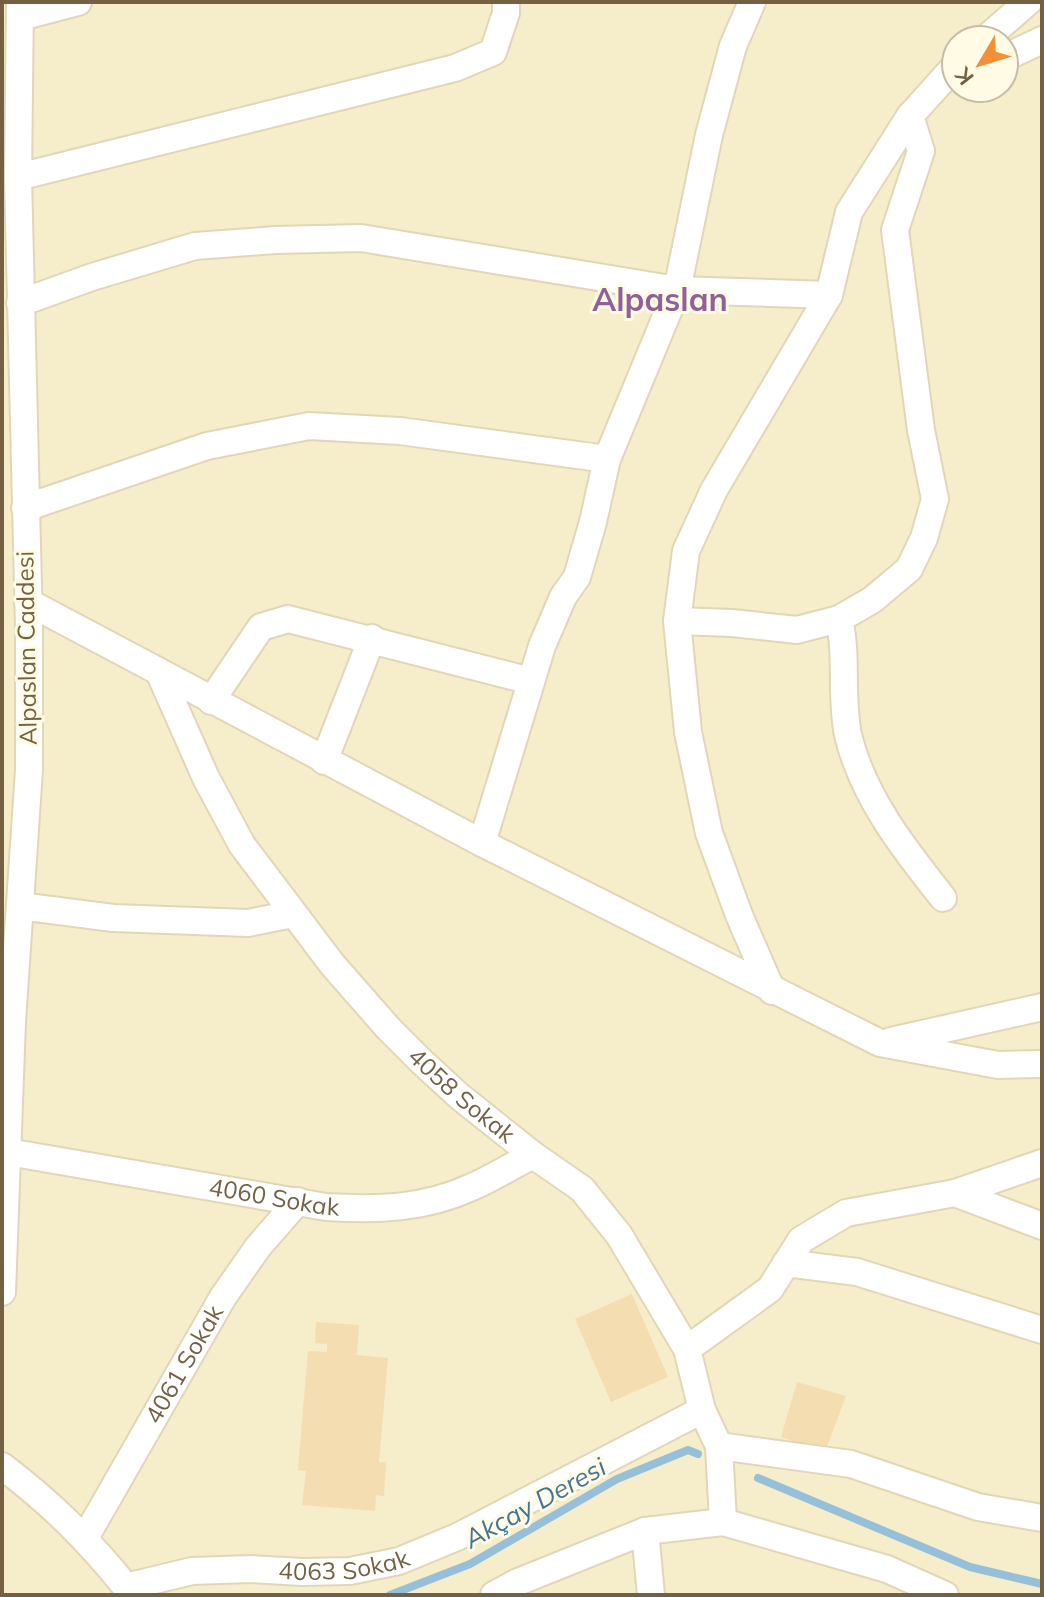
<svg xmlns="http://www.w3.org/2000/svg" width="1044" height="1597" viewBox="0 0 1044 1597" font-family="Mulish,sans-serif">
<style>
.residential{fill:#f6edca;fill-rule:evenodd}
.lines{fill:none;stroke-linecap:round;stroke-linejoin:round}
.stream{stroke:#96bfda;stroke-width:8}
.building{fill:#f5ddb2}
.minor-casing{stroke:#e2d6b8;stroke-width:30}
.minor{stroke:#fff;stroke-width:26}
.labels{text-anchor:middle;stroke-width:6;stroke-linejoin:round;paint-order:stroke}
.street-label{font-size:24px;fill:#746144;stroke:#fffbe4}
.water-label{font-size:26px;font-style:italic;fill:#417598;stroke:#fffbe4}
.district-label{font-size:32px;font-weight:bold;fill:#935f99;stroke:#fffbe4}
</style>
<rect width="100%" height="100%" fill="#fef9dc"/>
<!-- residential -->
<path class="residential" d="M2,2H1042V1595H2ZM956,40H1004V88H956Z"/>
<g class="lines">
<!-- stream -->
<path class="stream" d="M758,1478L970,1567L1042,1584
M390,1595L470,1564L617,1479L688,1450L698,1454"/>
</g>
<!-- building -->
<path class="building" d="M632,1294L668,1377L611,1402L575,1319Z
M316,1322L359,1325L357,1355L388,1358L379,1462H386L384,1496L376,1495L375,1511L302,1505L306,1471L298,1470L308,1351L327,1352V1344L315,1343Z
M797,1382L846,1396L825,1452L781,1437Z"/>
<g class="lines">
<!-- minor casing -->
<g class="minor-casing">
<g id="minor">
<path d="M21,17L78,2"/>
<path d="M984,40L1028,2"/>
<path d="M1004,58L1042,40"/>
<path d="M18,177L455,68L493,52L506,13V2"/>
<path d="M20,303L92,277L195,246L276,240L361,238L677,290L829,295"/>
<path d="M25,508L207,446L309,426L400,431L607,459"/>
<path d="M28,602L482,843L880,1043L998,1065L1042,1064"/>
<path d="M839,619C848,657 840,696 848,735C863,797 904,849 943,898"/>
<path d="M677,621L732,623L797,630L839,619L872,600L909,569L924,538L935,499L921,430L895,230L921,151L910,116"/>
<path id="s1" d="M160,674L206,778L242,845L332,964L388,1028L421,1061L459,1096L533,1155L582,1189L619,1235L687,1349L702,1410L719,1446L723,1522"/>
<path d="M211,701L261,627L288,619L531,681"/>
<path d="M324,761L372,638"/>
<path d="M482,843L542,646L563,597L577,577L593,522L607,459L677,290L709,135L733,46L752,2"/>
<path d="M20,906L113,918L248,923L293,914"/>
<path d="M772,991L739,915L709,833L688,732L677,621L686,551L714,490L829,295L849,212L910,116L956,65"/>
<path d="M891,1041L1042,1007"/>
<path id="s2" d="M8,1152L326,1207C378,1210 424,1209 472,1187C493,1178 513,1165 533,1155"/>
<path d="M955,1193L1042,1226"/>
<path d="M786,1263L857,1272L1042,1330"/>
<path d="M2,1292L12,1022L29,770V627L18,177L20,2"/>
<path d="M687,1349L770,1289L801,1240L846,1213L955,1193L1042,1163"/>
<path d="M719,1446L851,1464L978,1507L1042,1518"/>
<path id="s3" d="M2,1466C52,1504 87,1539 126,1587L192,1571L251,1569L302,1572L350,1571L399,1561L457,1537L702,1410"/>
<path d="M645,1531L651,1595"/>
<path id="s4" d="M85,1538L223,1297L258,1247L298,1201"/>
<path d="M494,1595L518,1582L645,1531L723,1522L887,1569L945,1595"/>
</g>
</g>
<!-- minor -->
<use href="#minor" class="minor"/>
</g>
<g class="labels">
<!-- street labels -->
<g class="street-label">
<text transform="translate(27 648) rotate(-91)" y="8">Alpaslan Caddesi</text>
<text dy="8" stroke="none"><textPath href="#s1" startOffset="524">4058 Sokak</textPath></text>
<text dy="8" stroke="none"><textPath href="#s2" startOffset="270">4060 Sokak</textPath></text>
<text dy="8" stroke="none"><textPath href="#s4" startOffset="200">4061 Sokak</textPath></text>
<text dy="8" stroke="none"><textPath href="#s3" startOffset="394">4063 Sokak</textPath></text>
</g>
<!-- water labels -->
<g class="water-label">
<text transform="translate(535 1503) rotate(-29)" y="9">Akçay Deresi</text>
</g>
<!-- district labels -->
<g class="district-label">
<text x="660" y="311">Alpaslan</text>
</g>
</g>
<!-- border -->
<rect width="1044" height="1597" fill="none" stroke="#746144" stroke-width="8"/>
<!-- north arrow -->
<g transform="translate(980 64) rotate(232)"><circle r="38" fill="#fffbe4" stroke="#c7bda4" stroke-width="2"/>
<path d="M0-6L14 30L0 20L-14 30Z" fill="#f28f37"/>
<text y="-12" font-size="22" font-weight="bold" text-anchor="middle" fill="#746144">K</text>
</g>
</svg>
